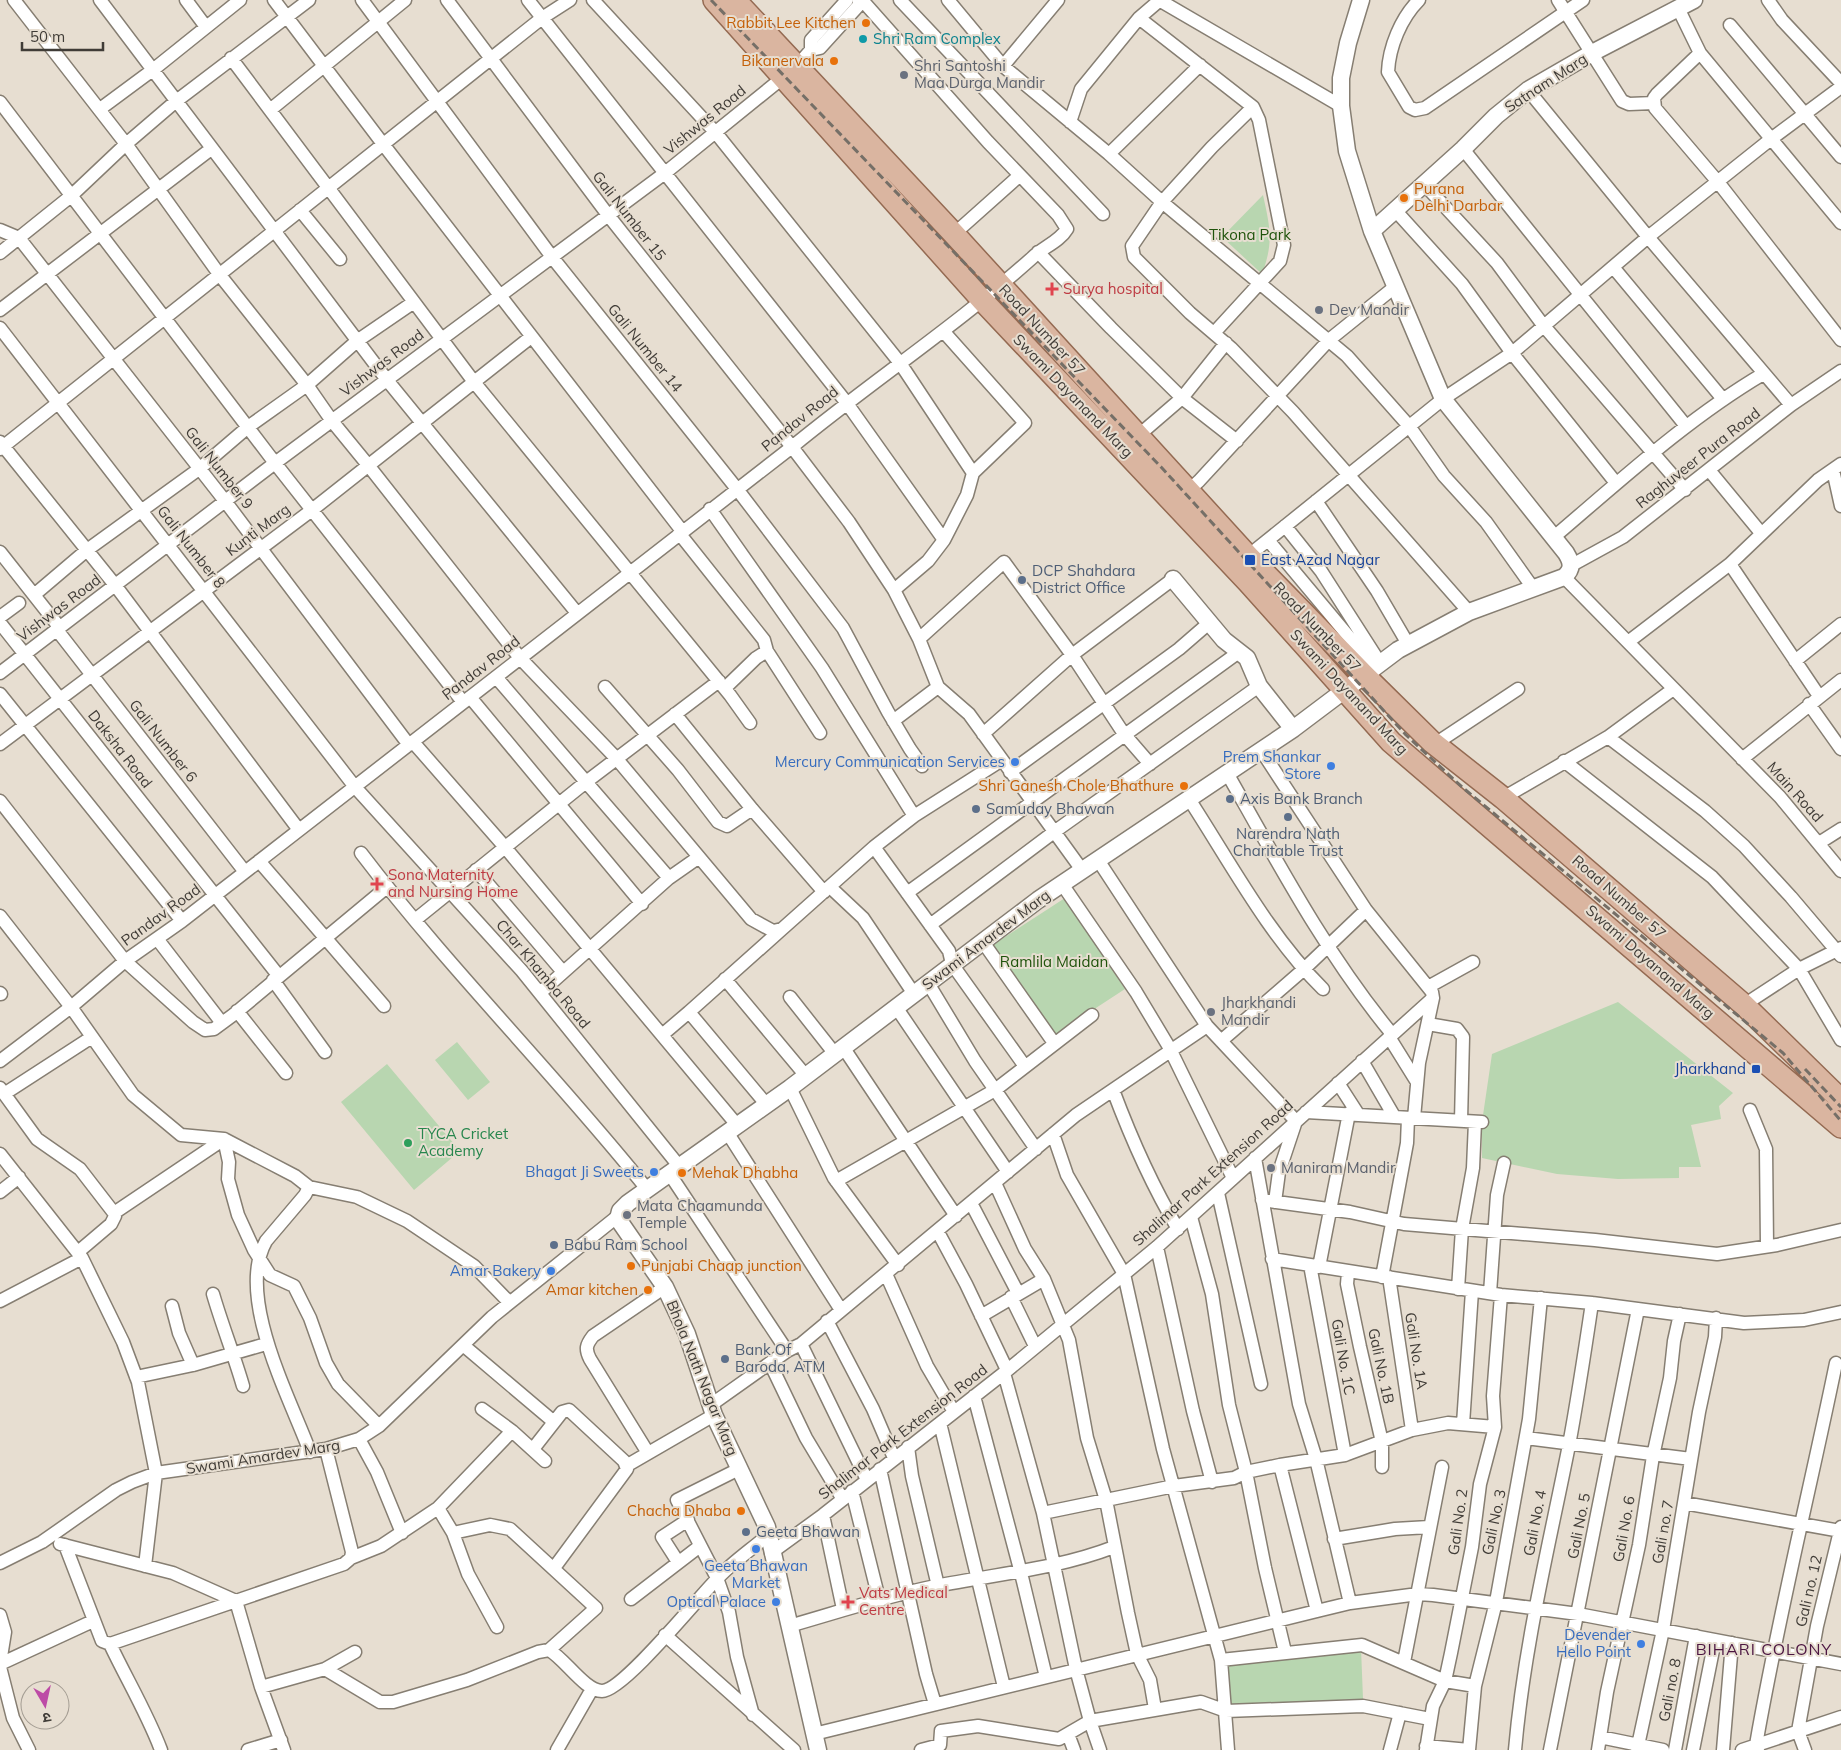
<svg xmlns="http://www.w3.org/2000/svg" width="1841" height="1750" viewBox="0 0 1841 1750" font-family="Mulish,'Noto Sans Devanagari',sans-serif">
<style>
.green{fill:#b8d6b0}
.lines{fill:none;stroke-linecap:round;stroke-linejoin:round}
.minor-casing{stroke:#867e72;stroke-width:15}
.tertiary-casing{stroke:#867e72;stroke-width:19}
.primary-casing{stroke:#946a52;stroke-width:24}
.minor{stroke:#fff;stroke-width:12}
.tertiary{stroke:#fff;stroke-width:16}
.primary{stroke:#dab5a0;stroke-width:21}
.rail{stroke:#756f67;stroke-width:3;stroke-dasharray:8 4;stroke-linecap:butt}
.food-dot{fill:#e8710a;stroke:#e7ded1;stroke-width:2}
.culture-dot{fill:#0f9aa8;stroke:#e7ded1;stroke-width:2}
.worship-dot{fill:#6b7280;stroke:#e7ded1;stroke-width:2}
.health-dot{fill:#e0444e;stroke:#e7ded1;stroke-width:2}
.transit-dot{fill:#1a4fb4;stroke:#e7ded1;stroke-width:2}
.service-dot{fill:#5c6f8a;stroke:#e7ded1;stroke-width:2}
.shop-dot{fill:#3f7fe0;stroke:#e7ded1;stroke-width:2}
.leisure-dot{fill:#2e9e5b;stroke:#e7ded1;stroke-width:2}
.labels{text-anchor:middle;stroke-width:4;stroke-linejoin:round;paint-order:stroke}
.food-label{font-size:15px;fill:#c56008;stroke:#e7ded1;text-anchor:end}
.culture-label{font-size:15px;fill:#0d838f;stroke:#e7ded1;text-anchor:start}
.worship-label{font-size:15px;fill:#5b616d;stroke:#e7ded1;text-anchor:start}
.street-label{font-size:15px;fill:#403c37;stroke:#e7ded1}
.park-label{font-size:15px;fill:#1f530b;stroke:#e7ded1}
.health-label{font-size:15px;fill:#be3a42;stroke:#e7ded1;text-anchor:start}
.transit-label{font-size:15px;fill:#164399;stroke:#e7ded1;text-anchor:start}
.service-label{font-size:15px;fill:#4e5e75;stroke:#e7ded1;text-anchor:start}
.shop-label{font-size:15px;fill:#366cbe;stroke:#e7ded1;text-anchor:end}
.leisure-label{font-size:15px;fill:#27864d;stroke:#e7ded1;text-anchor:start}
.neighbourhood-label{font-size:16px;letter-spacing:1px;fill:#4c1642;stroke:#e7ded1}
</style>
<rect width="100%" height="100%" fill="#e7ded1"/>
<!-- green -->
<path class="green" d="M1263,195C1270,227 1274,242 1262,274L1222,237Z
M1065,898L1125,989L1053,1036L991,946Z
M1618,1002L1733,1093L1719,1106L1721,1119L1691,1125L1701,1167H1679V1178L1618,1179L1557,1174L1482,1158V1122L1492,1054Z
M457,1042L490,1082L468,1100L435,1060Z
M387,1064L460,1151L414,1190L341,1102Z
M1361,1648L1363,1699L1230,1705L1226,1666Z"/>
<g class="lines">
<!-- minor casing -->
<g class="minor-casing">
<path id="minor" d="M14,0L126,144L219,274L307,385L332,421L368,465L520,658L616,758L751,919L773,931L782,929L874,847L914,816L1002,760
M100,0L387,380L577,613
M186,0L206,27
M274,0L383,144L682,531
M362,0L552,257L737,489L843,628L888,712L910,749L922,766
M447,0L608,215L792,447L849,522L894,590L919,639L938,687L969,714L1082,870
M528,0L846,402L944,540L928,561L894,590
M593,0L716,133L900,363L973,473
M900,0L1103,214
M948,0L1003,66L1109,154L1162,202L1347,356L1409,426L1444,476L1486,522L1533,588
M1159,0L1341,106
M1419,0C1401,18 1389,47 1388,72L1409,107L1415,110L1425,108L1583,0
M1558,0L1622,101L1629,104L1654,103
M1768,0L1782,20L1841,83
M1678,8L1700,53L1841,223
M1139,18L1253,107L1259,120L1284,245L1280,261L1214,333
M1730,25L1841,157
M811,50V40L847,0
M1700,53L1657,94L1654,98L1655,108L1718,182L1841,340
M231,58L474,382L730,695L750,723
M1003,66L1058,0
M1528,90L1648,237L1791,405
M0,102L275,463L463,702
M1253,107L1212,147L1162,202L1132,246L1134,257L1190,313L1231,348L1293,412L1469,612
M100,109L154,69L240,0
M270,110L405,0
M1070,122L1081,89L1139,18L1160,0
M1463,149L1686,426
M1109,154L1200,65
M1424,184L1497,263L1543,325L1685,490
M300,210L340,259
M1395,210L1462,284L1512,353L1616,483
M0,230L19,238L225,501L409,745
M954,234L1019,176
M1038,252L1111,328L1182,398L1237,441
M0,253L71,196L126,144L175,102L309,0
M1613,267L1722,398
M0,310L211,149
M0,328L355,787L522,971L679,1166
M944,332L1025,423L973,473L967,495L944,540
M1139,435L1182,398L1226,343
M0,442L115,585L299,830
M0,449L542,18L570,0
M1709,470L1761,533
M1833,470L1841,506
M1189,490L1199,481L1329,340L1396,286
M1316,501L1377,591L1408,644
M710,509L822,668L914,816
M1285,526L1321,571L1380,663
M679,533L764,640L767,651L820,733
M1554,537C1621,480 1687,419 1763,374
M1268,540L1375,668
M0,552L60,628
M1248,556L1443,399L1512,353L1648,237L1771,139L1841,87
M1572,565L1623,537L1791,405L1841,371
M1564,577L1780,797L1841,871
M34,595L87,550L199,469L248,427L307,385L357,341L414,302
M0,617L19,603
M0,623L278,975
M57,630L245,872
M919,639L1004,562L1072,655L1124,734L1150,764
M1628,642L1730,564
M1795,661L1841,624
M0,673L275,463L665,173L796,67L811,50L820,48L859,5V0
M496,677L586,782L719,681
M605,687L678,770L718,822L727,826L752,809
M725,688L756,658L767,651
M0,694L182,921
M1819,696L1730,564L1818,480L1841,464
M470,697L642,904
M1809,704L1841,749
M675,714L752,809L824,892
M893,721L938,687
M983,734L1072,655L1173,579
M1608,737L1705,811L1744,846L1791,897L1841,956
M413,742L504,846L737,1125
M0,744L312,510L531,337
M1435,744L1518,689
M1742,759L1841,680
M1564,761L1712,877L1799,969L1841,1040
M1010,772L1179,649L1209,623
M1227,773C1278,863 1326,954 1392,1034
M1503,798L1608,737L1672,690
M1189,799C1230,862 1269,936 1323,989
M0,801L125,961L193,1022L205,1030L214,1029L233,1015L387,887
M1819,843L1841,829
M874,847L949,951L952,964L1024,1065
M361,853C450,970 555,1074 647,1189
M1098,860L1207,1026L1296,1121L1279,1172L1275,1202
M259,861L384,1006
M476,870L563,972
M1062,884L1136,992L1169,1047L1233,1178
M830,887L863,918L914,994
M907,893L1239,652
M0,916L71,1007L133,1095L181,1135L224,1139L295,1176L309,1187L305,1195L266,1241C235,1296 290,1398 310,1452
M415,920L586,782L669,878
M930,925L1054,832L1259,686
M158,940L222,1023
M983,942L1054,1043
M725,979L806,1076
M273,980L325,1052
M928,983L975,1061L1036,1149
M1428,987L1473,962
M0,993L1,994
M540,993L669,878L699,857
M790,997L835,1054
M1744,1005L1799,969L1841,948
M896,1007L1008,1172
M237,1011L286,1073
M689,1012L782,929
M1428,1024L1457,1029L1463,1037L1461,1121
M662,1035L689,1012L766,1104
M1389,1037L1417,1082
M1221,1041L1303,970L1366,910
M843,1047L956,1216
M0,1061L71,1007L125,961L182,921L792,447C871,382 956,326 1032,258C1042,248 1060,241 1067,229L1058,215L988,142L862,0
M1362,1061L1394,1116
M1338,1083L1358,1114
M0,1088L37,1139L80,1169L114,1213L115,1216L111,1224L78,1252
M790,1088L834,1178L898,1265
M1113,1090C1131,1138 1151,1184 1178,1229
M4,1094L92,1037
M1750,1110L1766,1149L1767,1246
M1306,1112L1482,1122
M1414,1118L1419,1063L1433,998
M727,1132L841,1310
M1053,1134L1067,1175L1124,1274L1163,1449L1221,1660L1362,1645L1445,1681L1475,1686
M224,1139L229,1162L228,1179L238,1215L254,1250L270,1275L294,1286L310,1318L326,1363L338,1384L379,1426
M0,1154L82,1258L123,1342L138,1382L156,1473L145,1566
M1255,1158L1299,1404L1316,1459L1350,1603
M669,1173L787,1351
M836,1181L995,1090L1092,1015
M995,1183L1025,1249L1044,1279L1069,1340L1087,1438L1106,1500L1128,1613L1137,1654L1150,1680L1155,1709
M309,1187L357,1197L407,1221L474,1266L509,1302
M0,1192L19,1177
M1218,1193L1261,1384
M1262,1200L1350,1212L1404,1224L1595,1240L1717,1254L1777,1245L1841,1230
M971,1203L1018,1293
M114,1213L224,1139
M1191,1217L1212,1294L1229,1405L1246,1472L1265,1568L1285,1652
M938,1232L966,1284L1007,1370
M1157,1247L1193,1411L1212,1482
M1272,1259L1501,1295L1592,1303L1744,1323L1804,1320L1841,1312
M1310,1265L1345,1455
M1319,1267L1349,1113
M1348,1272L1347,1284L1360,1347L1382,1442V1467
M886,1274L927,1366L954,1412
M1382,1277L1407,1143L1408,1118
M1389,1277L1412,1430
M1458,1289L1462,1229L1473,1168L1475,1122
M1490,1293L1497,1195L1504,1163
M213,1294C222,1325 234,1355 243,1386
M1011,1297L1035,1346
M0,1301L82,1258
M172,1306L179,1333L193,1365
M981,1316L1044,1279
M827,1321L873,1409L894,1458
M801,1344L867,1480
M463,1345L554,1422
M770,1363L806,1438L842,1498
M1004,1373L1043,1513L1076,1669L1090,1721L1201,1702L1226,1711L1363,1706L1430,1719
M136,1377L193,1365L266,1344
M974,1396L1021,1573L1046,1677
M712,1404L787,1351L801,1344L1076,1115L1207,1026
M482,1409L512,1431L545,1461
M940,1423L1004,1687
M1463,1424L1472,1291
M1526,1438L1691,1459
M359,1439L377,1472L402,1533
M908,1447L912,1476L938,1586
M326,1449L352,1552L351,1558
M533,1449L562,1412L569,1410L624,1461L627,1469L554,1568
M648,1453L590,1359C585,1349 586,1345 593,1336L665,1287
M1280,1465L1317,1611
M626,1466L714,1415
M739,1469L677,1500L717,1578L729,1612L737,1657L753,1715
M880,1469L926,1674L935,1704
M852,1491L879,1599
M1684,1503L1841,1531
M438,1508L453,1533L468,1574L497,1627
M1043,1513L1174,1486L1234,1478L1246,1472L1280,1465L1345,1455L1412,1430L1448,1423L1495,1427
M823,1515L843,1609
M1334,1539L1395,1529L1429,1527
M60,1544L173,1573L236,1601L261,1687L284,1750
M65,1545L102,1641L110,1644L344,1564L351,1558L381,1546L438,1508L512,1431
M771,1553L823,1515L1004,1373L1157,1247L1433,998L1432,992L1366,910L1261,750
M678,1562L662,1537L688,1520
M0,1563L42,1542L116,1490L132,1482L156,1473L326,1449L359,1439L379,1426L492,1317L618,1216
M631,1599L700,1546
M0,1615L5,1632L0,1663
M789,1626C838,1612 886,1596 936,1586C996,1574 1057,1569 1114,1547
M665,1635L794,1750
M110,1644C127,1680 147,1713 161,1750
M549,1650C565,1659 585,1691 602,1691C623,1691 698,1598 716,1580C731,1563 751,1550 768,1535
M1221,1660L1228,1750
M1404,1662L1442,1467
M0,1664L93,1621
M0,1667L13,1718L29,1750
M325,1669L355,1652
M261,1687L325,1669L380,1702H393L467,1680L538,1652L549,1650L596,1608L510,1529L490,1525L453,1533
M814,1734L1317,1611L1350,1603L1418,1594L1433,1595L1578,1614L1841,1664
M1068,1734L1074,1750
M1600,1737L1663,1750
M1426,1746L1469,1750
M248,1750L281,1740
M557,1750L592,1689
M921,1750L940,1745L941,1731L978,1726L1059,1739L1090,1721L1100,1750
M1390,1750L1400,1713
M1426,1750L1433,1706L1445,1681L1451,1653L1472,1547L1480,1484L1495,1427L1493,1396L1501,1295
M1469,1750L1475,1686L1496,1602L1529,1419L1541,1298
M1515,1750C1524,1646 1549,1546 1569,1445C1578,1397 1585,1350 1592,1303
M1550,1750L1638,1309
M1598,1750L1607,1692L1639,1545L1653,1456L1670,1378L1674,1341L1680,1314
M1637,1750L1663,1630L1699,1412L1715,1337L1716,1318
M1675,1750L1696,1636
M1693,1750L1715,1640
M1723,1750L1732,1643
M1742,1750L1841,1717
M1758,1750L1756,1745C1778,1617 1810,1490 1836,1363
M1805,1750L1798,1731L1817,1626L1841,1527"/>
</g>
<!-- tertiary casing -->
<g class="tertiary-casing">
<path id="tertiary" d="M1372,231L1463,149L1496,116L1528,90L1592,53L1694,0
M1173,579L1224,640L1247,658L1259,686L1293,729
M818,1750L767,1527L714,1415L687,1334L665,1287L618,1219L620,1211L628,1203L790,1088L1038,900L1293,729L1398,650L1469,612L1564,577C1573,569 1572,563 1566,553L1443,399L1372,231L1347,151L1341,106V78L1348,43L1361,0"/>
</g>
<!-- primary casing -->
<g class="primary-casing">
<path id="primary" d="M714,0L982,300L1248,582L1391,742L1841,1127
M735,0L954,234L1248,556L1365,676L1432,742L1503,798L1744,1005L1841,1100"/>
</g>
<!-- minor -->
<use href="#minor" class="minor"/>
<!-- tertiary -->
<use href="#tertiary" class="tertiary"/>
<!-- primary -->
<use href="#primary" class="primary"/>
<!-- rail -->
<path class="rail" d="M711,0L1162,468L1406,735L1462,787L1783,1053L1841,1121
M1805,1069L1841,1107"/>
</g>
<!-- markers -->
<g class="food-dot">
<circle cx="866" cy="23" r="5"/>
<circle cx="834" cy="61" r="5"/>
<circle cx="1404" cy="198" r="5"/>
<circle cx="1184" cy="786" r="5"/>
<circle cx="682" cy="1173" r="5"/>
<circle cx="631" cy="1266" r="5"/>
<circle cx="648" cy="1290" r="5"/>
<circle cx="741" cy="1511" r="5"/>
</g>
<circle class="culture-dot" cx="863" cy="39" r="5"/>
<g class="worship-dot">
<circle cx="904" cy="75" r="5"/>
<circle cx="1319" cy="310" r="5"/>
<circle cx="1211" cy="1012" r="5"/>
<circle cx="1271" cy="1168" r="5"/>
<circle cx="627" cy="1215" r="5"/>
</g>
<g class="health-dot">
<path d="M1049.5 281.5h5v5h5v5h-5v5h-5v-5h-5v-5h5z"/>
<path d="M374.5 876.5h5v5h5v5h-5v5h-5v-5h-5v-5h5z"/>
<path d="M845.5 1594.5h5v5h5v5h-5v5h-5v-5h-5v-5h5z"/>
</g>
<g class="transit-dot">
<rect x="1244" y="554" width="12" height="12" rx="2.5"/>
<rect x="1751" y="1064" width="10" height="10" rx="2.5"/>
</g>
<g class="service-dot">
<circle cx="1022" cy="580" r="5"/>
<circle cx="1230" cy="799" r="5"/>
<circle cx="976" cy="809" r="5"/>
<circle cx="1288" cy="817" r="5"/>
<circle cx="554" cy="1245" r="5"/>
<circle cx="725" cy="1359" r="5"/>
<circle cx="746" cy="1532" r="5"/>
</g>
<g class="shop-dot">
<circle cx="1015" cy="762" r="5"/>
<circle cx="1331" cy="766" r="5"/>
<circle cx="654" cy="1172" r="5"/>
<circle cx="551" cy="1271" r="5"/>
<circle cx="756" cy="1549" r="5"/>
<circle cx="776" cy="1602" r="5"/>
<circle cx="1641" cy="1644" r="5"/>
</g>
<circle class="leisure-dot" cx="408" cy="1143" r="5"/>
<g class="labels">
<!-- food labels -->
<g class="food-label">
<text x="856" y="28">Rabbit Lee Kitchen</text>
<text x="824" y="66">Bikanervala</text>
<text x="1414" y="194" text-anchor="start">Purana<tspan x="1414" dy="17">Delhi Darbar</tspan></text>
<text x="1174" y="791">Shri Ganesh Chole Bhathure</text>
<text x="692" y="1178" text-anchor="start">Mehak Dhabha</text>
<text x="641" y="1271" text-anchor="start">Punjabi Chaap junction</text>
<text x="638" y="1295">Amar kitchen</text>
<text x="731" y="1516">Chacha Dhaba</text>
</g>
<!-- culture labels -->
<g class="culture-label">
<text x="873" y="44">Shri Ram Complex</text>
</g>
<!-- worship labels -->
<g class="worship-label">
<text x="914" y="71">Shri Santoshi<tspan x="914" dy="17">Maa Durga Mandir</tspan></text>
<text x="1329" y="315">Dev Mandir</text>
<text x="1221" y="1008">Jharkhandi<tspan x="1221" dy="17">Mandir</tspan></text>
<text x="1281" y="1173">Maniram Mandir</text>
<text x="637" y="1211">Mata Chaamunda<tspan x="637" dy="17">Temple</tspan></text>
</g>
<!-- street labels -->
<g class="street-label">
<text transform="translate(1546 83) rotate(-33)" y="5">Satnam Marg</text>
<text transform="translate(705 120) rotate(-39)" y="5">Vishwas Road</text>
<text transform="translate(629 216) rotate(52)" y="5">Gali Number 15</text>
<text transform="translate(1042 330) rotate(47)" y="5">Road Number 57</text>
<text transform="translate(645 348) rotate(51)" y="5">Gali Number 14</text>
<text transform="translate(382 363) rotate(-37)" y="5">Vishwas Road</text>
<text transform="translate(1073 396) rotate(46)" y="5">Swami Dayanand Marg</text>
<text transform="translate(800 419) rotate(-39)" y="5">Pandav Road</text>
<text transform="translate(1698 458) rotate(-38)" y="5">Raghuveer Pura Road</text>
<text transform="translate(219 468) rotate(52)" y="5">Gali Number 9</text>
<text transform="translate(258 530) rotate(-37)" y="5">Kunti Marg</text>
<text transform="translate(191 547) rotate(52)" y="5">Gali Number 8</text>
<text transform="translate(59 608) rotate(-37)" y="5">Vishwas Road</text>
<text transform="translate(1317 627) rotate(46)" y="5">Road Number 57</text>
<text transform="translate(481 668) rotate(-38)" y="5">Pandav Road</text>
<text transform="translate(1349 692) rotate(47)" y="5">Swami Dayanand Marg</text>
<text transform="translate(163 741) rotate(52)" y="5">Gali Number 6</text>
<text transform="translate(120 749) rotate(52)" y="5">Daksha Road</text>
<text transform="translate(1795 792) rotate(48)" y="5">Main Road</text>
<text transform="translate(1619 897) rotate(41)" y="5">Road Number 57</text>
<text transform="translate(161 915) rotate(-36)" y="5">Pandav Road</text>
<text transform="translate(986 940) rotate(-37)" y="5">Swami Amardev Marg</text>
<text transform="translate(1650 962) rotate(41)" y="5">Swami Dayanand Marg</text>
<text transform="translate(543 974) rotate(50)" y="5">Char Khamba Road</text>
<text transform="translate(1213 1173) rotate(-42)" y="5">Shalimar Park Extension Road</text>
<text transform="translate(1416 1351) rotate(81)" y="5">Gali No. 1A</text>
<text transform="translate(1343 1357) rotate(80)" y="5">Gali No. 1C</text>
<text transform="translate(1381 1366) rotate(78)" y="5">Gali No. 1B</text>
<text transform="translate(702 1378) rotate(68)" y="5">Bhola Nath Nagar Marg</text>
<text transform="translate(903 1432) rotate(-38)" y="5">Shalimar Park Extension Road</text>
<text transform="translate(263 1457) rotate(-9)" y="5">Swami Amardev Marg</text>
<text transform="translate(1458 1522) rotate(-82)" y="5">Gali No. 2</text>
<text transform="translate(1494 1522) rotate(-78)" y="5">Gali No. 3</text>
<text transform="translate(1535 1523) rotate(-79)" y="5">Gali No. 4</text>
<text transform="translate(1579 1526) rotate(-79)" y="5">Gali No. 5</text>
<text transform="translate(1624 1529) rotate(-80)" y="5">Gali No. 6</text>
<text transform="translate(1663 1532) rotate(-80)" y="5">Gali no. 7</text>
<text transform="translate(1809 1591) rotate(-77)" y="5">Gali no. 12</text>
<text transform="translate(1670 1690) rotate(-79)" y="5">Gali no. 8</text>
</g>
<!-- park labels -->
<g class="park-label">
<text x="1250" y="240">Tikona Park</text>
<text x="1054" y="967">Ramlila Maidan</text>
</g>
<!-- health labels -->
<g class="health-label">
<text x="1063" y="294">Surya hospital</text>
<text x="388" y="880">Sona Maternity<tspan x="388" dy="17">and Nursing Home</tspan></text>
<text x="859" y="1598">Vats Medical<tspan x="859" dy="17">Centre</tspan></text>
</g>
<!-- transit labels -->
<g class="transit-label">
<text x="1261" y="565">East Azad Nagar</text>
<text x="1746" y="1074" text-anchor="end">Jharkhand</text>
</g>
<!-- service labels -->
<g class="service-label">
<text x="1032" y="576">DCP Shahdara<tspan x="1032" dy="17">District Office</tspan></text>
<text x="1240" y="804">Axis Bank Branch</text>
<text x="986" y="814">Samuday Bhawan</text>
<text x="1288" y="839" text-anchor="middle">Narendra Nath<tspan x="1288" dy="17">Charitable Trust</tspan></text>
<text x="564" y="1250">Babu Ram School</text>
<text x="735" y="1355">Bank Of<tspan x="735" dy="17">Baroda, ATM</tspan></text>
<text x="756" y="1537">Geeta Bhawan</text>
</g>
<!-- shop labels -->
<g class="shop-label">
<text x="1321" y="762">Prem Shankar<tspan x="1321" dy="17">Store</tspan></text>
<text x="1005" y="767">Mercury Communication Services</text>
<text x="644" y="1177">Bhagat Ji Sweets</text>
<text x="541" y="1276">Amar Bakery</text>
<text x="756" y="1571" text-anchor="middle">Geeta Bhawan<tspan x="756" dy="17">Market</tspan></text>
<text x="766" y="1607">Optical Palace</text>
<text x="1631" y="1640">Devender<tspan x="1631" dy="17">Hello Point</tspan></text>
</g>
<!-- leisure labels -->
<g class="leisure-label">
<text x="418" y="1139">TYCA Cricket<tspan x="418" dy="17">Academy</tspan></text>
</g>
<!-- neighbourhood labels -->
<g class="neighbourhood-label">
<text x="1764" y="1655">BIHARI COLONY</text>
</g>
</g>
<!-- north arrow -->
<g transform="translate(45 1705) rotate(171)"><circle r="24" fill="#e7ded1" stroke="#a49d93"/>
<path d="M0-4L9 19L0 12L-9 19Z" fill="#bd4ba6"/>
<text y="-8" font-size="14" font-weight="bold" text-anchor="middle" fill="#403c37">उ</text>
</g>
<!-- scale -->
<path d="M22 42v8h81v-8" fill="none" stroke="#403c37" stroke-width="2.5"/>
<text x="30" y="42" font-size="15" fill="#403c37" stroke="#e7ded1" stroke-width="4" paint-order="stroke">50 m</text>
</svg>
